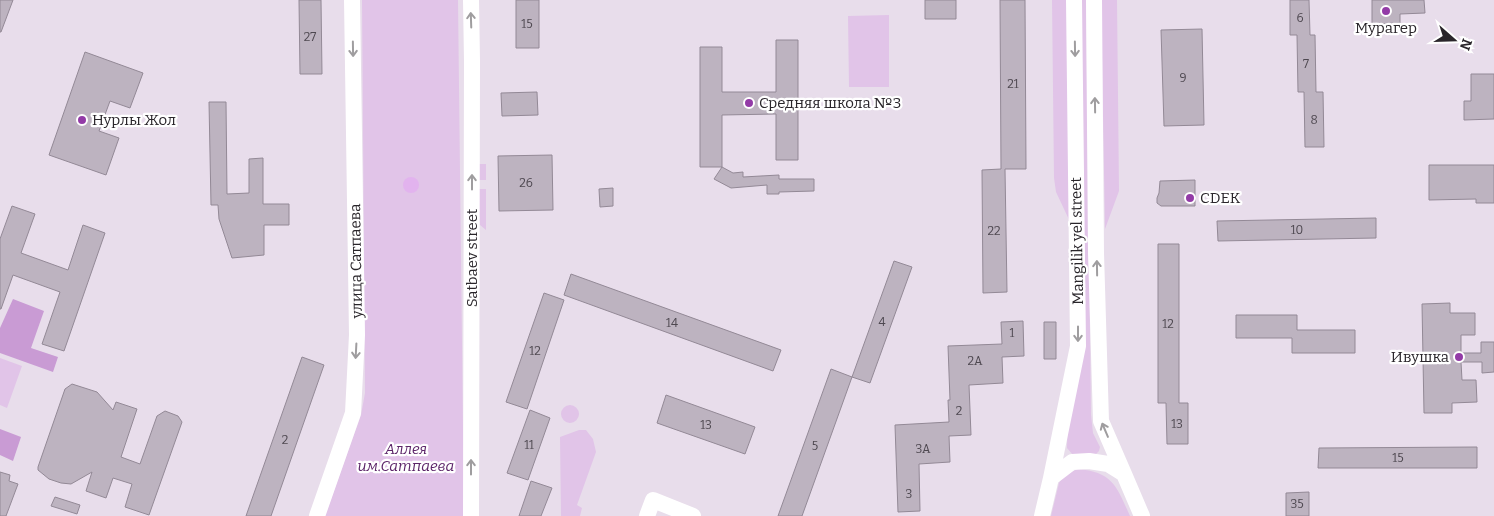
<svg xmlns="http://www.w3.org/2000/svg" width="1494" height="516" viewBox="0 0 1494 516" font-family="Bitter,serif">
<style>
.green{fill:#e1c4e8}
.forest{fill:#c99bd4}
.water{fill:#e2b3ee}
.building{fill:#bdb3c0;stroke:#938996}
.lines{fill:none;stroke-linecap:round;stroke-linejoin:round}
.minor{stroke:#fff;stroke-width:16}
.oneway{stroke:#9f9d9f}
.poi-dot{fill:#933ba7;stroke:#fff;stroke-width:2}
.labels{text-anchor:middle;stroke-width:4.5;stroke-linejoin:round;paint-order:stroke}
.number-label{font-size:12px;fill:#4e4850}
.poi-label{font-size:15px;fill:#29252a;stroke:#fff;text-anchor:start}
.street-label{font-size:15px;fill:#29252a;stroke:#fff}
.park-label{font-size:15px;font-style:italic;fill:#5c2569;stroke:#fff}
</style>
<rect width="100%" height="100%" fill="#e8ddeb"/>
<!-- green -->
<path class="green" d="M362,0H458L464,516H325L361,415L365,393Z
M1052,0H1068L1072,226L1056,192L1054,178Z
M1080,0H1086L1091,415L1093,433L1100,447L1099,451L1094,456L1073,455L1067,448Z
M1101,0H1117L1119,191L1105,229Z
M889,15V87H849L848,16Z
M477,164H486V180H477Z
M477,189H486V230L480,225Z
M0,358L22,366L7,408L0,405Z
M561 414a9 9 0 1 1 18 0a9 9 0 1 1-18 0Z
M579,430H586L593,439L596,452L577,505L582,508L580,516H561L560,437Z
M1078,469C1113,472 1117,487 1130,516H1051L1059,483L1063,475Z"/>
<!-- forest -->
<path class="forest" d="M13,299L44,311L31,348L58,357L53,372L0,353V328Z
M0,429L21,437L13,461L0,455Z"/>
<!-- water -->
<path class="water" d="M403 185a8 8 0 1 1 16 0a8 8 0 1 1-16 0Z"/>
<!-- building -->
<path class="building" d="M0,0H13L1,32H0Z
M299,0H321L322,74H300Z
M516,0H539V48H516Z
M925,0H956V19H925Z
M1000,0H1025L1026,169H1005L1007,292L983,293L982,170L1001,169Z
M1290,0H1309L1310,35H1315L1316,92H1323L1324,147H1305L1304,92H1298L1297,35H1290Z
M1372,0H1424L1425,13L1400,14V23L1372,24Z
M1202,29L1204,125L1164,126L1161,30Z
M776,40H798V160H776V114L722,115V167H700V47H722V92H776Z
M85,52L143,73L130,108L110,101L99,131L119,138L106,175L49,155Z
M1471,74H1494V119L1464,120V101H1471Z
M537,92L538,115L502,116L501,93Z
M209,102H226L227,194L249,193V159L263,158V204H289V225H264V255L232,258L219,219L218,205H211Z
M552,155L553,210L499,211L498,156Z
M1429,165H1494V203H1476V199L1429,200Z
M722,167L733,173L743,172V177L779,175V179H814V191L779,192V194H767V185L731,188L714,179Z
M1195,180V206H1161L1157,203V198L1159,193L1160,181Z
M613,188V206L600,207L599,189Z
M12,206L35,214L21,253L68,270L83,225L105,233L64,351L42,344L60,292L13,275L1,309H0V239Z
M1376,218V238L1218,241L1217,221Z
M1158,244H1179V403H1188V444H1167L1166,403H1158Z
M894,261L912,267L870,383L852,377Z
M571,274L781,350L773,371L564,295Z
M544,293L564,300L527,409L506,402Z
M1450,303V313H1475V335H1461V353H1481V342H1494V372L1482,373V362H1461L1462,380H1476L1477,402L1452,403V413H1424L1422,304Z
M1236,315H1297V330H1355V353H1292V338H1236Z
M1023,321L1024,356L1002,357L1003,383L969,385L971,435L949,436L950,462L919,464L920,511L898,512L895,425L949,422L948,400H950L948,346L1002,344L1001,322Z
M1044,322H1056V359H1044Z
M302,357L324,365L271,516H246Z
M831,369L852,377L802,516H778Z
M72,384L97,392L113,410L116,402L137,409L121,457L140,464L157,416L165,411L178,416L182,422L149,515L125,507L132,484L113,478L106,498L86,491L92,472L71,484L61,483L49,479L38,470V467L65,389Z
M666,395L755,427L745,454L657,423Z
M530,410L550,418L528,480L507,473Z
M1477,447V468H1318L1319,448Z
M0,472L10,475L9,481L18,484L6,516H0Z
M531,481L552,488L541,516H519Z
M1309,492V516H1286V493Z
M55,497L80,505L77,514L51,506Z"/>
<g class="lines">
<!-- minor -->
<path class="minor" d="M471,0L472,61L471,516
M1094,0L1096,253L1101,421L1124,474
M1051,478L1078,346L1074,0
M317,516L353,413L357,335L352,0
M647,516L653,500L693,516
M1042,516L1051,478L1072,462L1089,461L1108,464L1124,474L1142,516"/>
</g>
<!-- one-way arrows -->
<defs><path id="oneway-shaft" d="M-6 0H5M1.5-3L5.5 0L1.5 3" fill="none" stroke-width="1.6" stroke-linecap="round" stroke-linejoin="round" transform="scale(1.25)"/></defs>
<g class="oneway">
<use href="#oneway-shaft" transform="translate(471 20) rotate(-92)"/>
<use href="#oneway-shaft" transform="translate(353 49) rotate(89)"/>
<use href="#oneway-shaft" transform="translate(1075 49) rotate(89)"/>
<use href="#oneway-shaft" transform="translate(1095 105) rotate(-91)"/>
<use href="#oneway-shaft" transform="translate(472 182) rotate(-90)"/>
<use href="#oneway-shaft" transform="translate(1097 268) rotate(-91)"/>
<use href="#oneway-shaft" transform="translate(1078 334) rotate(90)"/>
<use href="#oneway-shaft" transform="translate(356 351) rotate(93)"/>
<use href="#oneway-shaft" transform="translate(1105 430) rotate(-113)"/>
<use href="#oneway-shaft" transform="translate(471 467) rotate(-90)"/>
</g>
<!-- markers -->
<g class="poi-dot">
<circle cx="1386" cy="11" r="5"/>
<circle cx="749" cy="103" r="5"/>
<circle cx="82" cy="120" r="5"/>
<circle cx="1190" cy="198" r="5"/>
<circle cx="1459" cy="357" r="5"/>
</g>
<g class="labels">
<!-- number labels -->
<g class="number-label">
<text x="1300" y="22">6</text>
<text x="527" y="28">15</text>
<text x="310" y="41">27</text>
<text x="1306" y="68">7</text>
<text x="1183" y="82">9</text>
<text x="1013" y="88">21</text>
<text x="1314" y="124">8</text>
<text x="526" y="187">26</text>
<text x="1297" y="234">10</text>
<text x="994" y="235">22</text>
<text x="882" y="326">4</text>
<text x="672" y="327">14</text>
<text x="1168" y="328">12</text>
<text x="1012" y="337">1</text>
<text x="535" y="355">12</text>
<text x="975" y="365">2А</text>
<text x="959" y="415">2</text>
<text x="1177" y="428">13</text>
<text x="706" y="429">13</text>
<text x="285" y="444">2</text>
<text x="529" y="449">11</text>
<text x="815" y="450">5</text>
<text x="923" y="453">3А</text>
<text x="1398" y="462">15</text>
<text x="909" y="498">3</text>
<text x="1297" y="508">35</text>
</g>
<!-- poi labels -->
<g class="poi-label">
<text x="1386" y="33" text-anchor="middle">Мурагер</text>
<text x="759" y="108">Средняя школа №3</text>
<text x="92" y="125">Нурлы Жол</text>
<text x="1200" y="203">CDEK</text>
<text x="1449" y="362" text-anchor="end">Ивушка</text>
</g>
<!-- street labels -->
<g class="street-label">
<text transform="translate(1077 241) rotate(-91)" y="5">Mangilik yel street</text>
<text transform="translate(472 258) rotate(-90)" y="5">Satbaev street</text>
<text transform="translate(356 261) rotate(-91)" y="5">улица Сатпаева</text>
</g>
<!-- park labels -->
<g class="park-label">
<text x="406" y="454">Аллея<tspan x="406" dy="17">им.Сатпаева</tspan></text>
</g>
</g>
<!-- north arrow -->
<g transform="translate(1454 40) rotate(110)" stroke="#ffffff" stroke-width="4" paint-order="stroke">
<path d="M0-4L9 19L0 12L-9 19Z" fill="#29252a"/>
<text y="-8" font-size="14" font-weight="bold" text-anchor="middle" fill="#29252a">N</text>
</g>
</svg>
